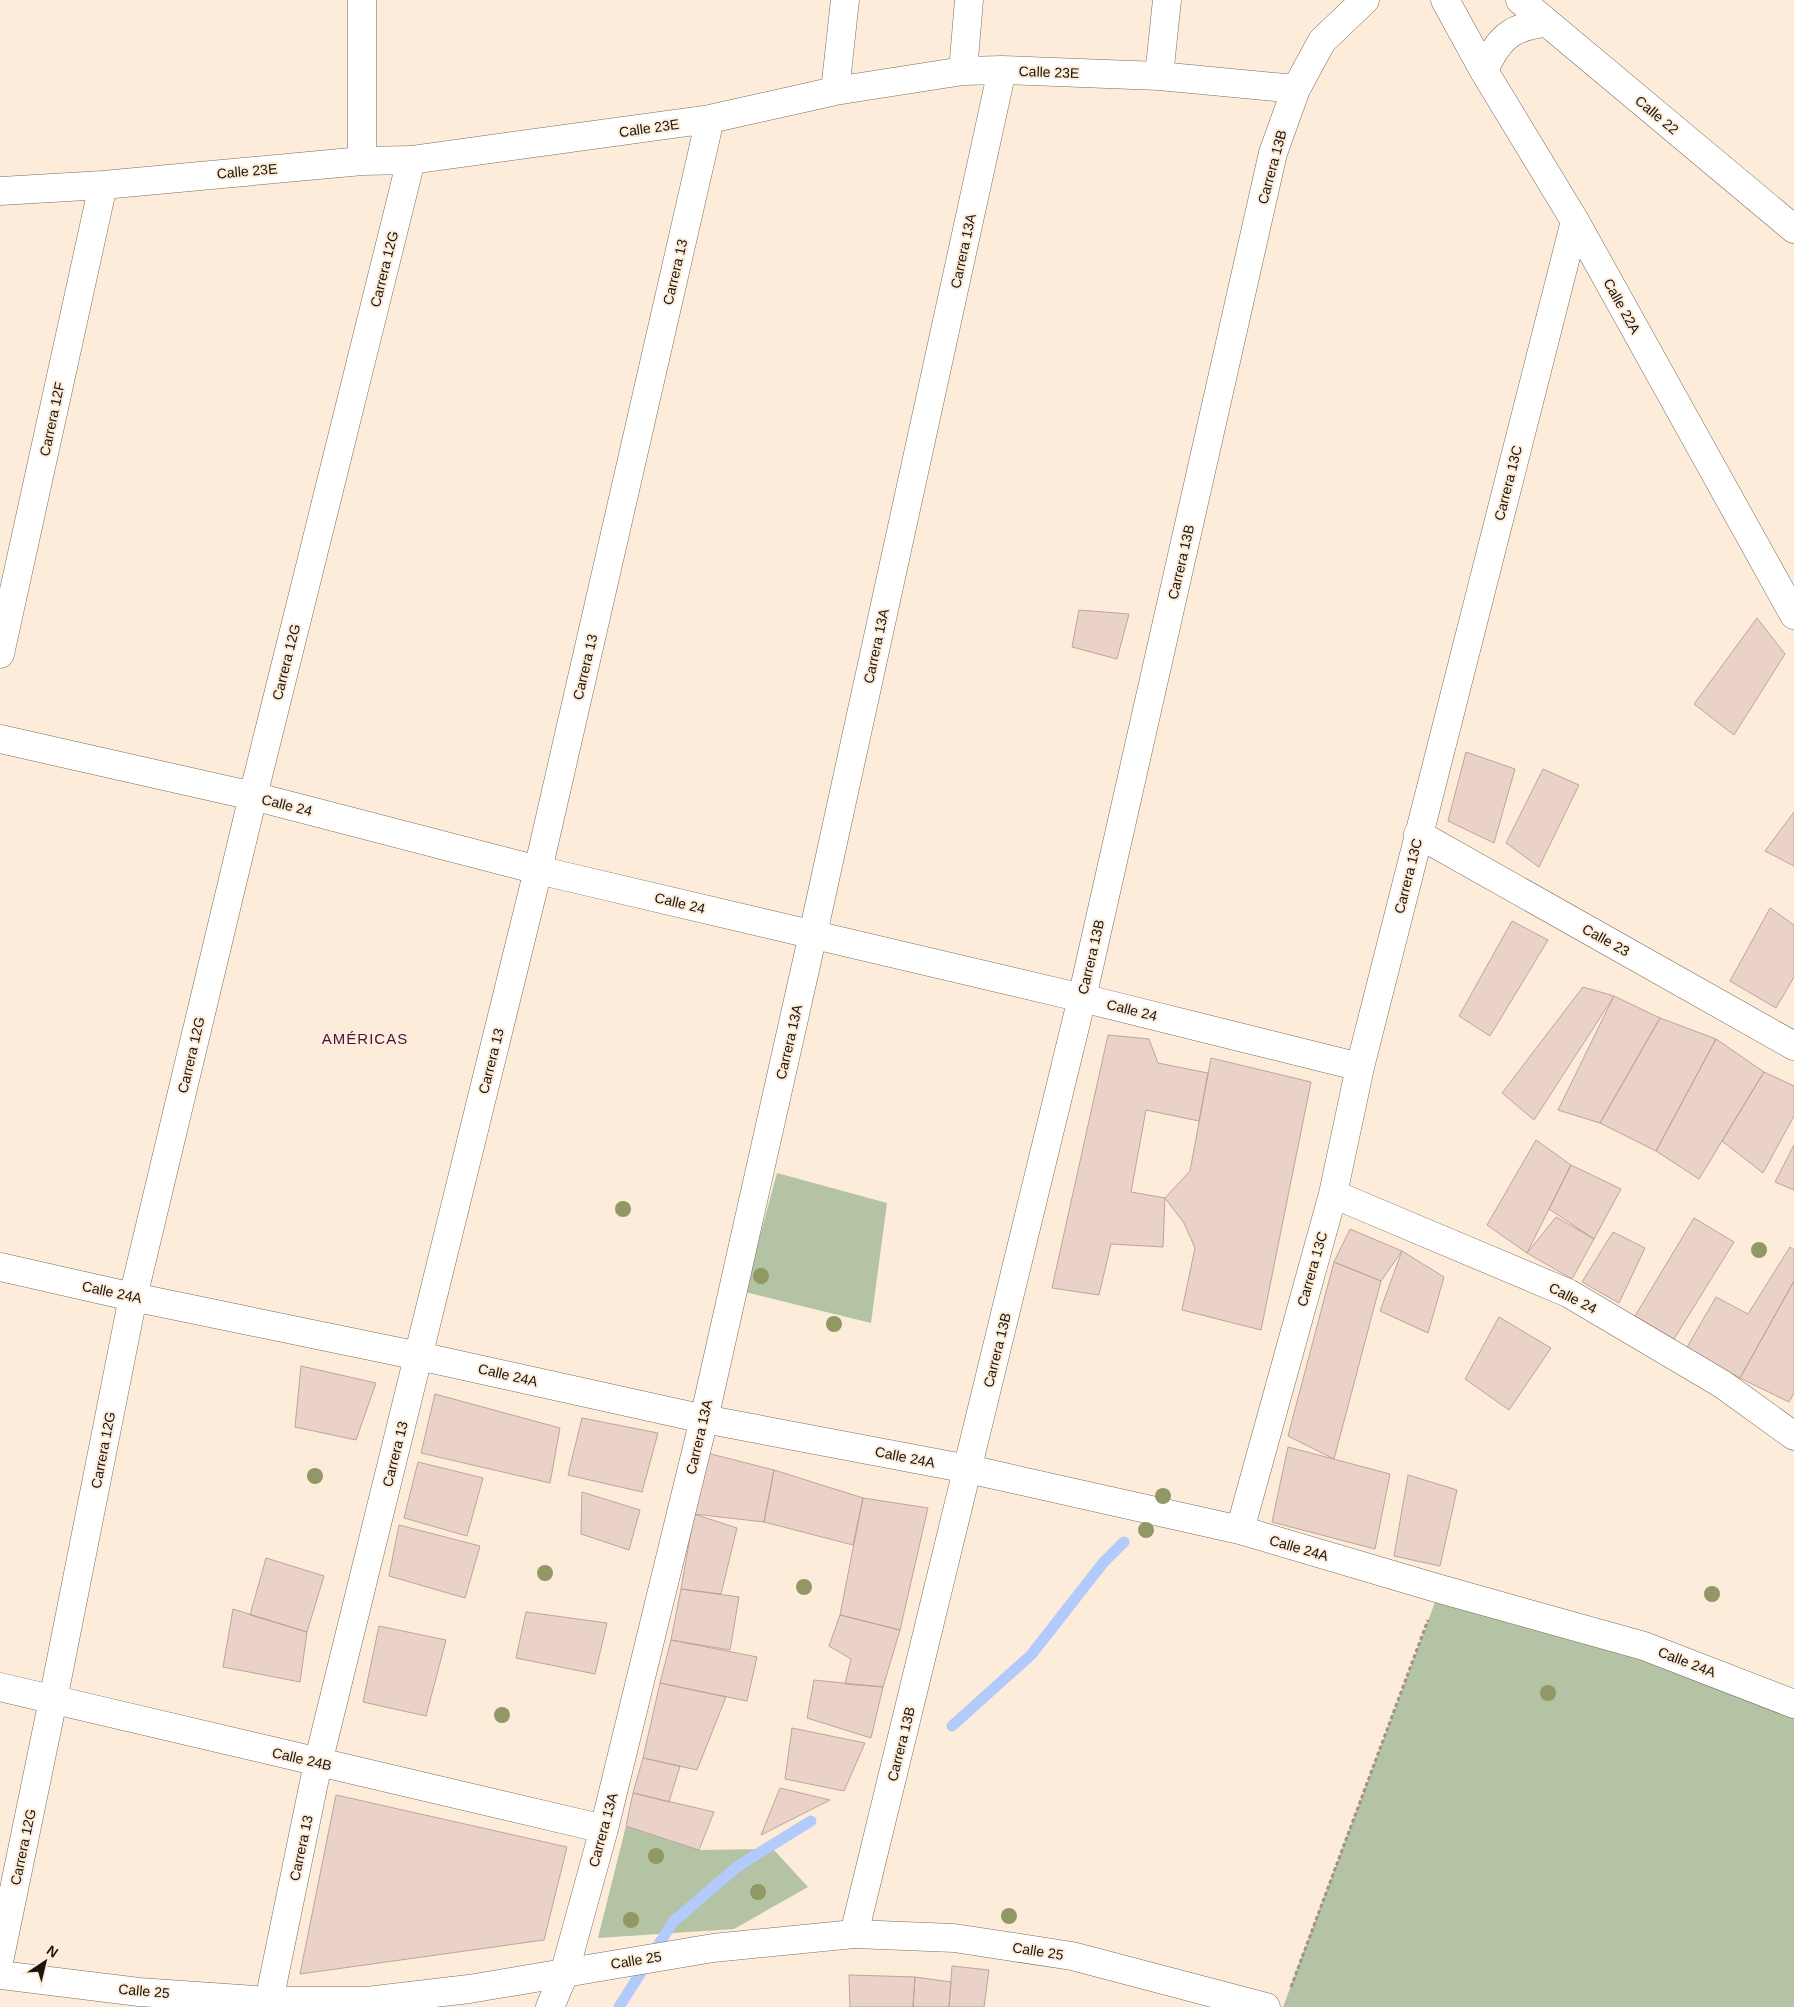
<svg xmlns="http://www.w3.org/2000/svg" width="1794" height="2007" viewBox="0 0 1794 2007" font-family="Helvetica,sans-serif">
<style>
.green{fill:#b4c3a4}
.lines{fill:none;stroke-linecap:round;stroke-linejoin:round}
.stream{stroke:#b2cbfc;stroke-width:11}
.building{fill:#ebd2c8;stroke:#bca59b}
.street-casing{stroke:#7b6c5c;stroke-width:29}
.secondary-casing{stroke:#7b6c5c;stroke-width:29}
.path{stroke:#a09386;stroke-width:3;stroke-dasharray:4 2.5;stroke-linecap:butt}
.street{stroke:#fff;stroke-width:28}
.secondary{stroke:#fff;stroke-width:28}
.tree{fill:#919865}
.labels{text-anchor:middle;stroke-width:4;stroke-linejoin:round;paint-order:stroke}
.street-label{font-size:14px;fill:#1a140e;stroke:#fdecd9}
.neighbourhood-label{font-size:15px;letter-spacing:1px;fill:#48133f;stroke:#fdecd9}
</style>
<rect width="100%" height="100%" fill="#fdecd9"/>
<!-- green -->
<path class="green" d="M777,1173L887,1203L871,1323L745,1292Z
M1440,1589L1794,1708V2007H1283Z
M626,1826L699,1850L773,1849L808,1887L734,1929L598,1938Z"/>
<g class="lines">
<!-- stream -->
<path class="stream" d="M952,1726L1031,1655L1103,1563L1124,1542
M619,2007L673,1922L738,1866L811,1821"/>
</g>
<!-- building -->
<path class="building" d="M1079,610L1129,614L1117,659L1072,647Z
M1757,618L1785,654L1734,735L1694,704Z
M1466,752L1515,769L1494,843L1448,821Z
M1543,769L1579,785L1539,867L1506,843Z
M1794,812V866L1765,851Z
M1770,908L1794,925V977L1776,1008L1730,981Z
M1512,921L1548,940L1490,1036L1459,1016Z
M1583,987L1614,996L1534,1120L1502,1093Z
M1614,996L1660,1018L1600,1123L1558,1110Z
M1660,1018L1716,1039L1656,1151L1600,1123Z
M1108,1035L1149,1039L1158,1063L1208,1073L1199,1121L1146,1110L1131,1192L1165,1198L1163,1247L1111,1244L1099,1295L1052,1288Z
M1716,1039L1764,1072L1699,1179L1656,1151Z
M1211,1058L1311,1082L1261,1330L1182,1310L1195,1248L1184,1223L1165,1198L1190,1171Z
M1764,1072L1794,1086V1116L1763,1173L1722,1141Z
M1536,1140L1571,1165L1527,1253L1487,1225Z
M1794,1145V1190L1775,1182Z
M1571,1165L1621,1189L1594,1239L1549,1209Z
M1556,1217L1594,1239L1572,1279L1527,1253Z
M1694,1218L1734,1242L1674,1339L1635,1316Z
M1350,1229L1402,1251L1381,1281L1334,1262Z
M1613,1232L1645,1248L1619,1303L1582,1282Z
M1790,1247L1794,1250V1281L1740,1378L1686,1349L1716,1297L1748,1314Z
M1402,1251L1444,1277L1428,1333L1380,1311Z
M1334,1262L1381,1281L1334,1459L1288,1436Z
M1794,1281V1393L1789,1402L1740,1378Z
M1499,1317L1551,1348L1509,1410L1465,1379Z
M301,1366L376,1383L356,1440L295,1427Z
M435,1394L560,1428L550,1483L421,1453Z
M582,1418L658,1433L642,1492L568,1475Z
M1288,1447L1390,1474L1375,1549L1272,1522Z
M707,1453L774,1470L764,1522L694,1514Z
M418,1462L483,1478L467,1536L404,1518Z
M774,1470L863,1498L853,1545L764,1522Z
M1408,1475L1457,1490L1440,1566L1394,1556Z
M582,1492L640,1510L629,1550L581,1534Z
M863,1498L928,1508L900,1630L840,1615Z
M694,1514L737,1528L721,1594L681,1589Z
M399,1525L480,1546L465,1598L389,1576Z
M266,1558L324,1576L307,1632L250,1615Z
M681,1589L739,1597L730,1650L671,1640Z
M233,1609L307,1632L300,1682L223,1667Z
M526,1612L607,1623L595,1674L516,1658Z
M840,1615L900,1630L883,1687L845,1684L851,1659L829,1646Z
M379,1626L446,1640L426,1716L363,1702Z
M671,1640L757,1657L747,1701L660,1683Z
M814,1680L883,1687L871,1738L807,1718Z
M660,1683L726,1697L697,1770L643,1758Z
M792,1728L865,1743L844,1791L785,1779Z
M643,1758L680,1766L669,1802L633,1793Z
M780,1788L830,1800L761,1835Z
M633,1793L714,1812L699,1850L626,1826Z
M336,1795L567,1847L544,1940L300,1974Z
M952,1966L989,1970L984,2007H949Z
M849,1975L915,1977L913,2007H850Z
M915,1977L951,1982L949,2007H913Z"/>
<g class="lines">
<!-- street casing -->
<g class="street-casing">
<path id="street" d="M1445,0L1484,71L1575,221L1794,615
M963,71L969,0
M1159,76L1167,0
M835,91L845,0
M362,161V0
M0,191L103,185L362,161L411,160L710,119L835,91L963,71L1002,70L1159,76L1296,89
M0,654L103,185
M0,739L253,796L538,870L1082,998L1360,1067
M1418,834L1794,1046
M1333,1194L1568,1293L1722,1384L1794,1436
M0,1267L133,1297L419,1356L704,1419L968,1469L1240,1530L1440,1589L1644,1646L1794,1704
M1240,1530L1333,1194L1360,1067L1575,221
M0,1687L604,1829
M854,1934L1082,998L1273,153L1296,89L1322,41L1365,0
M0,1957L53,1700L133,1297L253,796L411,160
M269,2001L318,1763L538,870L710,119
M550,2007L564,1974L604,1829L704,1419L813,934L1002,70"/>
</g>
<!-- secondary casing -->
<g class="secondary-casing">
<path id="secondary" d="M1520,0L1794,229
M1484,71C1497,40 1511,26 1545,23
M0,1975L139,1992L269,2001H367L469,1989L713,1948L854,1934L954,1938L1072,1956L1266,2007"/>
</g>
<!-- path -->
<path class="path" d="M1291,1987L1428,1620"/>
<!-- street -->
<use href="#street" class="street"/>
<!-- secondary -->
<use href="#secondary" class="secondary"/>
</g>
<!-- trees -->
<g class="tree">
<circle cx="623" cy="1209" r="8"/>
<circle cx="1759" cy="1250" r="8"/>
<circle cx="761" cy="1276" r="8"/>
<circle cx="834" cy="1324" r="8"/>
<circle cx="315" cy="1476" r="8"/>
<circle cx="1163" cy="1496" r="8"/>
<circle cx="1146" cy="1530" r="8"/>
<circle cx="545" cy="1573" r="8"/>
<circle cx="804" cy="1587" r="8"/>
<circle cx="1712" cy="1594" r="8"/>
<circle cx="1548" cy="1693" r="8"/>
<circle cx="502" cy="1715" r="8"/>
<circle cx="656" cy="1856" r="8"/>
<circle cx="758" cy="1892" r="8"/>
<circle cx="1009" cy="1916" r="8"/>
<circle cx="631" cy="1920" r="8"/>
</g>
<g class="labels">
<!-- street labels -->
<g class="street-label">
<text transform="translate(1049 72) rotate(2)" y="5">Calle 23E</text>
<text transform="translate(1657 115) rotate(40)" y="5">Calle 22</text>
<text transform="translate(649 128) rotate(-8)" y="5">Calle 23E</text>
<text transform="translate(1272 167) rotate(-75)" y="5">Carrera 13B</text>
<text transform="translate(247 171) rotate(-5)" y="5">Calle 23E</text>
<text transform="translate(963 251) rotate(-78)" y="5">Carrera 13A</text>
<text transform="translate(384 269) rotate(-76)" y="5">Carrera 12G</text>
<text transform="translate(675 272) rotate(-77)" y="5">Carrera 13</text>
<text transform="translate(1622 306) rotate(61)" y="5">Calle 22A</text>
<text transform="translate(52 419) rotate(-78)" y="5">Carrera 12F</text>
<text transform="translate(1508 483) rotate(-76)" y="5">Carrera 13C</text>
<text transform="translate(1181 562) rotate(-77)" y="5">Carrera 13B</text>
<text transform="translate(876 646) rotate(-78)" y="5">Carrera 13A</text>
<text transform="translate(286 662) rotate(-76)" y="5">Carrera 12G</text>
<text transform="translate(585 667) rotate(-77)" y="5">Carrera 13</text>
<text transform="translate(287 805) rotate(14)" y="5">Calle 24</text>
<text transform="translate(1408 876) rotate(-76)" y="5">Carrera 13C</text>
<text transform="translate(680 903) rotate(13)" y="5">Calle 24</text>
<text transform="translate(1606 940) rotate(29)" y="5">Calle 23</text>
<text transform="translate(1091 957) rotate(-77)" y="5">Carrera 13B</text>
<text transform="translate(1132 1010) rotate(14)" y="5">Calle 24</text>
<text transform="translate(789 1042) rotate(-77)" y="5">Carrera 13A</text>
<text transform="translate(191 1055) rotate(-77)" y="5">Carrera 12G</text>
<text transform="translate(491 1061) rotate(-76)" y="5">Carrera 13</text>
<text transform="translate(1312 1269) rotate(-74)" y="5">Carrera 13C</text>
<text transform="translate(112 1292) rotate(12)" y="5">Calle 24A</text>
<text transform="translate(1573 1298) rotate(27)" y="5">Calle 24</text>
<text transform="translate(997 1350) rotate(-76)" y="5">Carrera 13B</text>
<text transform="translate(508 1375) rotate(13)" y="5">Calle 24A</text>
<text transform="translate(699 1437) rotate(-77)" y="5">Carrera 13A</text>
<text transform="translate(103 1450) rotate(-79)" y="5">Carrera 12G</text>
<text transform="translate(395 1454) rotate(-76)" y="5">Carrera 13</text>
<text transform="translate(905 1457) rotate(11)" y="5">Calle 24A</text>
<text transform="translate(1299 1548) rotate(16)" y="5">Calle 24A</text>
<text transform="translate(1687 1662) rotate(21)" y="5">Calle 24A</text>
<text transform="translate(901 1744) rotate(-76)" y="5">Carrera 13B</text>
<text transform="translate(302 1759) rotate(13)" y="5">Calle 24B</text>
<text transform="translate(603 1830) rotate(-75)" y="5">Carrera 13A</text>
<text transform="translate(23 1847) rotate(-78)" y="5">Carrera 12G</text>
<text transform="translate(301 1848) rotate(-78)" y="5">Carrera 13</text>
<text transform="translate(1038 1951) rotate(9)" y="5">Calle 25</text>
<text transform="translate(636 1960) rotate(-9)" y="5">Calle 25</text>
<text transform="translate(144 1991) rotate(5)" y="5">Calle 25</text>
</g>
<!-- neighbourhood labels -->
<g class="neighbourhood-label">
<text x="365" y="1044">AMÉRICAS</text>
</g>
</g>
<!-- north arrow -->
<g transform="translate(45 1962) rotate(35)" stroke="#fdecd9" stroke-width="4" paint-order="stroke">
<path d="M0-4L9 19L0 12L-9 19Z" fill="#1a140e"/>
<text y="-8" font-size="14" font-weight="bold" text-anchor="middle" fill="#1a140e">N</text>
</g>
</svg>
